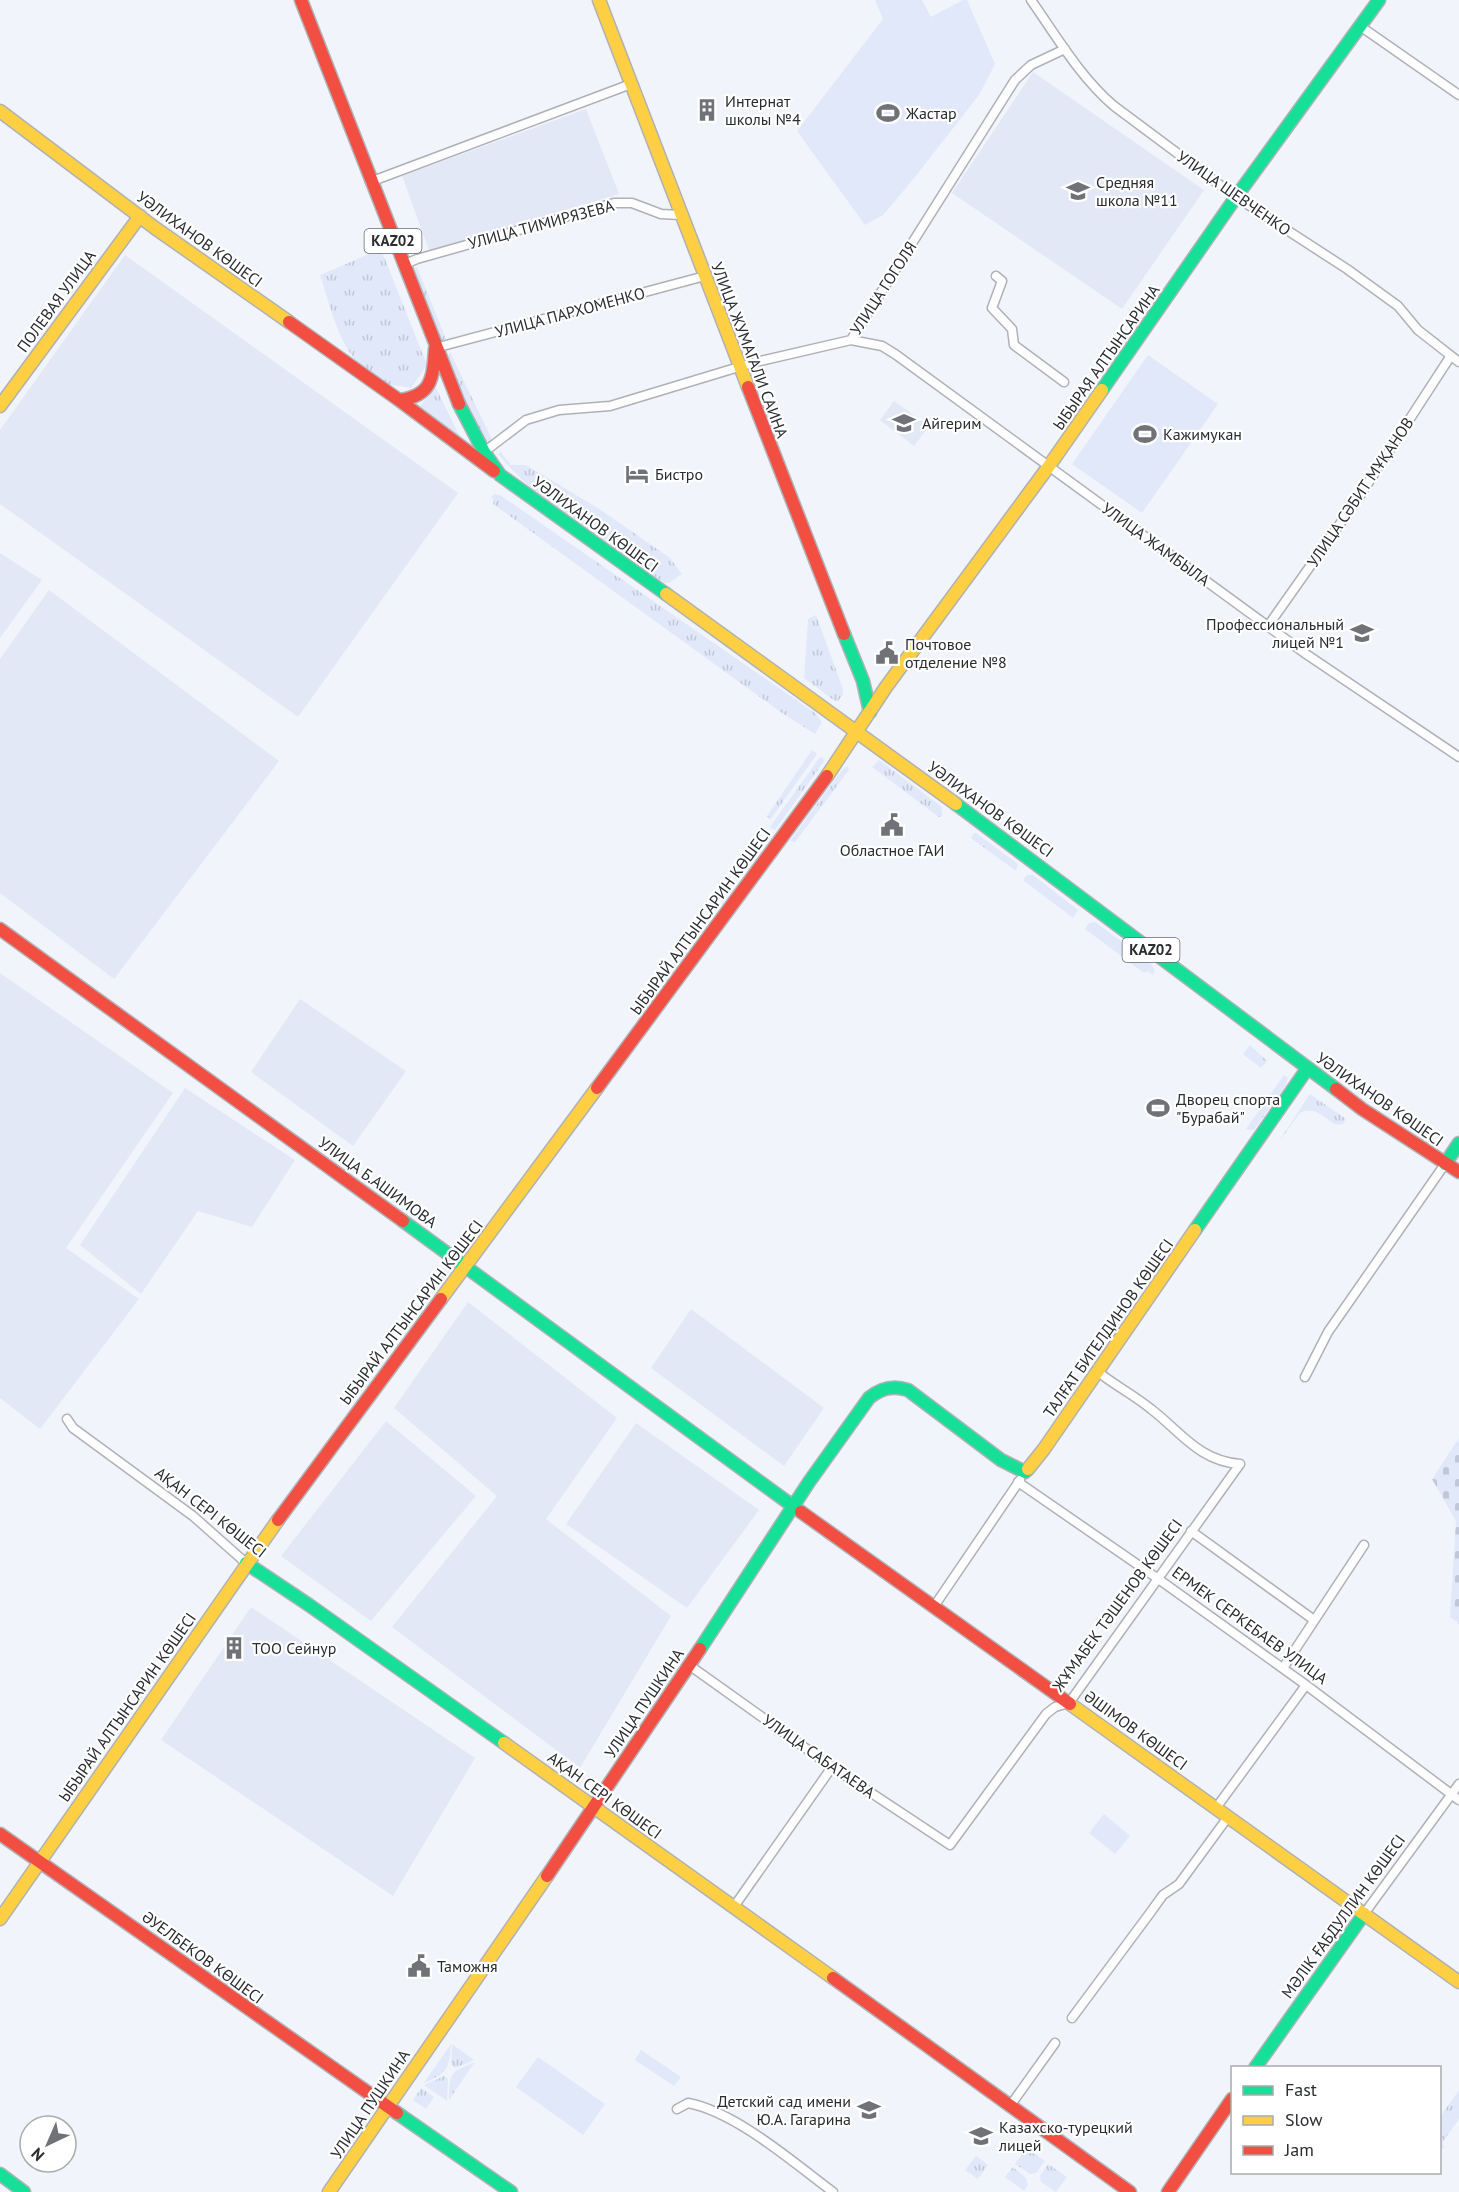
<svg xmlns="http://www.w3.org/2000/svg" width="1459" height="2192" viewBox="0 0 1459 2192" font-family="'PT Sans',sans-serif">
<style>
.built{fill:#e2e8f6}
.grass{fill:url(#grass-tufts)}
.cemetery{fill:url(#cemetery-stones)}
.park{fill:#e0e8fa}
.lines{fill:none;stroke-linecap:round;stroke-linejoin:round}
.street-casing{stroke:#afb1b7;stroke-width:11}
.fast-casing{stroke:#afb1b7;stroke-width:15}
.slow-casing{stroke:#afb1b7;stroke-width:15}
.jam-casing{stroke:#afb1b7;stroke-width:15}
.street{stroke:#fdfdfe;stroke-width:8}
.fast{stroke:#16e098;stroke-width:12}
.slow{stroke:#ffcf43;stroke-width:12}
.jam{stroke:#f24e42;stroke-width:12}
.labels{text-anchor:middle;stroke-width:4.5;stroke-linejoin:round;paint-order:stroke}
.shield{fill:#fff;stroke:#6a6b6e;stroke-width:1.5}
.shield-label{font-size:15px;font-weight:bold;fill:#2a2c30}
.poi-label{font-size:16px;fill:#2a2c30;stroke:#fff;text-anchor:start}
.street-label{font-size:16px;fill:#2a2c30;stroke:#fff}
</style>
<defs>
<pattern id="grass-tufts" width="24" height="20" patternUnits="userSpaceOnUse" patternTransform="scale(1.5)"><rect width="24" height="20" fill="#e0e8fa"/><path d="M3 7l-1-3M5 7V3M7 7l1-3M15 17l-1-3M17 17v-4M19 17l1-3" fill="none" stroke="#c0c7d7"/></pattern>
<pattern id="cemetery-stones" width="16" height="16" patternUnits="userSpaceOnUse" patternTransform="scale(1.5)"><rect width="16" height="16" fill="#e0e8fa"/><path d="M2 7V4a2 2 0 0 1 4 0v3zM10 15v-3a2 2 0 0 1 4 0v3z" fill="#c0c7d7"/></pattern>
</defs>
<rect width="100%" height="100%" fill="#f1f4fb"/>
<!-- built -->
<path class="built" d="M1033,72L1204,190L1122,309L952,193Z
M586,109L619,194L429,250L402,176Z
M125,255L458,493L298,717L0,504V430Z
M894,401L929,426L914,446L880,420Z
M0,553L42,580L0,638Z
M49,590L279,761L114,979L0,893V659Z
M0,973L173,1093L66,1248L139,1299L40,1429L0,1398Z
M300,999L406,1071L353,1146L251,1072Z
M185,1088L295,1160L252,1227L198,1211L141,1294L80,1245Z
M468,1302L617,1418L546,1519L671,1616L580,1768L392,1627L497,1496L394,1408Z
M691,1309L824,1408L784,1466L651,1368Z
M386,1421L476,1496L371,1621L281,1556Z
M636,1423L759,1510L687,1608L566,1524Z
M251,1607L475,1758L393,1896L161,1740Z"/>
<!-- grass -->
<path class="grass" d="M381,249L427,365L411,388C401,386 385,385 376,379C341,358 332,311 320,275Z
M417,267L446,339L440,342L413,268Z
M450,352L493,442L491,443L487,442L470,413L446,360Z
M436,388L460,437L420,406Z
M500,451L511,465H526L598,508L670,558L682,574L669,583H664C607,544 543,508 499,455Z
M494,494L500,495L815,713L822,722L815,734L782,713L493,504L494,500L491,497Z
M816,615L843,689V694L838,701H835L804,678L808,619Z
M812,750L817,754L770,820L767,816Z
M820,757L825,760L775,830L770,827Z
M879,760L942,807V816L939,817L872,767Z
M847,766L849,770L795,842L790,841L842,770Z
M974,833H976L1018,864L1016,871L971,838Z
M1027,875H1033L1078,910L1073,918L1023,880Z
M1095,922L1151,963L1155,971L1153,975L1147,971L1144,973L1085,929L1089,923Z
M1250,1045L1267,1061L1261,1068L1243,1054Z
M1284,1075L1288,1078L1286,1085L1254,1130L1246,1129Z
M1310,1094L1346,1119L1343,1124L1336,1125C1325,1118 1313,1105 1300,1113L1276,1146Z
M451,2044C449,2071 447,2072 423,2084Z
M452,2044L474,2060L455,2068L451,2065Z
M475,2062L449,2100C450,2072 449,2073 475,2062Z
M444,2076L448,2079L447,2101L424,2085Z
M421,2088L434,2097L426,2109L413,2100Z
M1459,2090V2119L1442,2143L1444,2147L1443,2149L1440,2147V2117Z
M1026,2148L1045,2161L1036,2173L1030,2174L1015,2164Z
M976,2156L988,2165L978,2179L965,2170Z
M1048,2164L1067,2177L1056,2192L1041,2182L1040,2176Z
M1013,2167L1026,2178L1028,2185L1024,2191L1005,2177Z"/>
<!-- cemetery -->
<path class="cemetery" d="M1459,1438V1624L1450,1617L1456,1521L1432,1479Z"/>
<!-- park -->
<path class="park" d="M875,0H922L931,17L963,0H967L995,64L979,95L911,182L883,215L865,225L797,131L883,19Z
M1148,355L1218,404L1142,513L1072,464Z
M1104,1814L1130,1836L1115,1854L1089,1833Z
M641,2050L681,2077L674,2086L635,2060Z
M538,2057L605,2104L583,2135L516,2087Z"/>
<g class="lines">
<!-- street casing -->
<g class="street-casing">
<path id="street" d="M1031,0C1057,37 1080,77 1114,106L1236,197L1347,269L1398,306L1418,330L1459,362
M1360,26L1459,95
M370,182L631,84
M403,265L417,259L614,203H632L661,214L680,215
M996,276L1002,281L992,308L1012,329L1014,345L1064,382
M851,340L882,346L895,354L1306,654L1459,757
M435,348L705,276
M484,452L526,420L559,410L610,406L752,363L851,340L1015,80L1031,65L1065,49
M1268,626L1361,494L1450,357
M1097,1371C1114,1385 1134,1395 1151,1409C1181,1432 1199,1461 1240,1464
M1305,1377L1328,1332L1445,1164
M67,1419L73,1428L193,1516L246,1563
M1018,1482L1157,1578L1306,1685L1459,1800
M1191,1531L1314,1620
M935,1605L1020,1480
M689,1665L832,1767L950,1845L1046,1714L1055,1707L1069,1703L1240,1464
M1283,1668L1364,1545
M1216,1808L1306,1685
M733,1908L832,1767
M1364,1914L1459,1784
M1072,2018L1150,1913L1163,1895L1179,1884L1228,1817
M1010,2106L1055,2043
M677,2109L688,2103C736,2112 794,2163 833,2192"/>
</g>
<!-- fast casing -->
<g class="fast-casing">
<path id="fast" d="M1102,390L1236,197L1379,0
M459,404L484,452L500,475L666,594
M844,634L863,681L870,712
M956,804L1336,1089
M1445,1164L1459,1143
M403,1221L801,1512
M1195,1230L1307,1069
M246,1563L309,1605L504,1743
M700,1649L809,1482L869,1398C881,1388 893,1385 908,1390L1001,1460L1025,1472L1028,1469
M1255,2068L1364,1914
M397,2113L511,2192
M0,2174L24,2192"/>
</g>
<!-- slow casing -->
<g class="slow-casing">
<path id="slow" d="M599,0L748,387
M0,111L155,228L289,322
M0,406L140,216
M666,594L956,804
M827,776L886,687L1049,466L1102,390
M441,1299L597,1088
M1028,1469L1044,1449L1195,1230
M1070,1704L1459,1982
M504,1743L833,1978
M0,1919L278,1520
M329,2192L547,1876"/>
</g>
<!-- jam casing -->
<g class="jam-casing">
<path id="jam" d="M301,0L459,404
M289,322L399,400L494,471
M748,387L844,634
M399,400C432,396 433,378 435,349
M0,929L403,1221
M597,1088L827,776
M1336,1089L1362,1109L1459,1172
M801,1512L1070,1704
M278,1520L441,1299
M0,1834L397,2113
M547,1876L700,1649
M833,1978L1130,2192
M1168,2192L1232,2099"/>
</g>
<!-- street -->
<use href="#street" class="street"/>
<!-- fast -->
<use href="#fast" class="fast"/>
<!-- slow -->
<use href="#slow" class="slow"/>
<!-- jam -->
<use href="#jam" class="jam"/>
</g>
<!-- icons -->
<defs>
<g id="building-bare" transform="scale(1.8)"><path d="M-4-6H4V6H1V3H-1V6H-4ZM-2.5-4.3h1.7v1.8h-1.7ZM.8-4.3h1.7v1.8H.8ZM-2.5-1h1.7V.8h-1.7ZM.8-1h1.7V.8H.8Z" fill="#707277" stroke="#fff" stroke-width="2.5" paint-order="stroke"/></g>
<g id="stadium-bare" transform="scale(1.8)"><path d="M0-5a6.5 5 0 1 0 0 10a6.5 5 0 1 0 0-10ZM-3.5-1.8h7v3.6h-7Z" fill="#707277" stroke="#fff" stroke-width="2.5" paint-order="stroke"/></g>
<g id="school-bare" transform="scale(1.8)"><path d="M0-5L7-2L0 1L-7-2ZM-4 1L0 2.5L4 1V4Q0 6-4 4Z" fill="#707277" stroke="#fff" stroke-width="2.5" paint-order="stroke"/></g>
<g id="hotel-bare" transform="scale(1.8)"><path d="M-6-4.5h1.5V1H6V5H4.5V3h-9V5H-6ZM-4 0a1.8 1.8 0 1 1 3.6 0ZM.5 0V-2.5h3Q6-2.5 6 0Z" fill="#707277" stroke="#fff" stroke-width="2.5" paint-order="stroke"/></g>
<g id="university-bare" transform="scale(1.8)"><path d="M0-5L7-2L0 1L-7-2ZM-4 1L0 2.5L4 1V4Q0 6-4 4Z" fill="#707277" stroke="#fff" stroke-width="2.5" paint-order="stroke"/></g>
<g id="civic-bare" transform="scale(1.8)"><path d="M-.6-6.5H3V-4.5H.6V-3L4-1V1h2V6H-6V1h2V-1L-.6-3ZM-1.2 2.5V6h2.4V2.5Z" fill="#707277" stroke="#fff" stroke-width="2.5" paint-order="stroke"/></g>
</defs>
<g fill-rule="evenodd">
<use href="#building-bare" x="707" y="110"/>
<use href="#stadium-bare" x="888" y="113"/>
<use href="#school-bare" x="1078" y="191"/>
<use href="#school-bare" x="904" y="423"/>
<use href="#stadium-bare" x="1145" y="434"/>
<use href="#hotel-bare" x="637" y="474"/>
<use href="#university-bare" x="1362" y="633"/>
<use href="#civic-bare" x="887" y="653"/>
<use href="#civic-bare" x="892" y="825"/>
<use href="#stadium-bare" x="1158" y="1108"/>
<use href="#building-bare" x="234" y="1648"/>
<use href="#civic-bare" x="419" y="1966"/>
<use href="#school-bare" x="869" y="2110"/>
<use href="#university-bare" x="981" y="2136"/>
</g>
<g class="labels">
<!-- shield labels -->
<g class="shield">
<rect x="364.5" y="229" width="57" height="24" rx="4.5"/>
<rect x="1122.5" y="938" width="57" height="24" rx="4.5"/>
</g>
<g class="shield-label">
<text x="393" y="246">KАZ02</text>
<text x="1151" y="955">KАZ02</text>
</g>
<!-- poi labels -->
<g class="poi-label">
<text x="725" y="107">Интернат<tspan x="725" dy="18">школы №4</tspan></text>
<text x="906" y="119">Жастар</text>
<text x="1096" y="188">Средняя<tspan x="1096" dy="18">школа №11</tspan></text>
<text x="922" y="429">Айгерим</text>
<text x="1163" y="440">Кажимукан</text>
<text x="655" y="480">Бистро</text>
<text x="1344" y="630" text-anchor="end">Профессиональный<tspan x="1344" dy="18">лицей №1</tspan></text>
<text x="905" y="650">Почтовое<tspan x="905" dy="18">отделение №8</tspan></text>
<text x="892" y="856" text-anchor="middle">Областное ГАИ</text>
<text x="1176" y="1105">Дворец спорта<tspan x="1176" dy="18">"Бурабай"</tspan></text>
<text x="252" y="1654">ТОО Сейнур</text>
<text x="437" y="1972">Таможня</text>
<text x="851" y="2107" text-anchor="end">Детский сад имени<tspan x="851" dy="18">Ю.А. Гагарина</tspan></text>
<text x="999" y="2133">Казахско-турецкий<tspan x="999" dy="18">лицей</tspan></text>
</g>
<!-- street labels -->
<g class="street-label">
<text transform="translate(1234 193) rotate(35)" y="6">УЛИЦА ШЕВЧЕНКО</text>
<text transform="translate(541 224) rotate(-15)" y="6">УЛИЦА ТИМИРЯЗЕВА</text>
<text transform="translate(200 239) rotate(36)" y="6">УӘЛИХАНОВ КӨШЕСІ</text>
<text transform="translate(883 288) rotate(-57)" y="6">УЛИЦА ГОГОЛЯ</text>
<text transform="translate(56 301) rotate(-54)" y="6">ПОЛЕВАЯ УЛИЦА</text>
<text transform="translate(570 312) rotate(-15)" y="6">УЛИЦА ПАРХОМЕНКО</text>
<text transform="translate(750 350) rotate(69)" y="6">УЛИЦА ЖУМАГАЛИ САИНА</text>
<text transform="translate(1106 357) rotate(-55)" y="6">ЫБЫРАЯ АЛТЫНСАРИНА</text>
<text transform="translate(1360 492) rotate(-56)" y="6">УЛИЦА СӘБИТ МҰҚАНОВ</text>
<text transform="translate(596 524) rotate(36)" y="6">УӘЛИХАНОВ КӨШЕСІ</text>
<text transform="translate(1156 544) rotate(36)" y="6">УЛИЦА ЖАМБЫЛА</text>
<text transform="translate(991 809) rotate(36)" y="6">УӘЛИХАНОВ КӨШЕСІ</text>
<text transform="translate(700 921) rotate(-54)" y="6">ЫБЫРАЙ АЛТЫНСАРИН КӨШЕСІ</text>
<text transform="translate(1380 1099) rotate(35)" y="6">УӘЛИХАНОВ КӨШЕСІ</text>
<text transform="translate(378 1182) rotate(36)" y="6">УЛИЦА Б.АШИМОВА</text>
<text transform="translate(411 1312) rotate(-53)" y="6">ЫБЫРАЙ АЛТЫНСАРИН КӨШЕСІ</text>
<text transform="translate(1108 1328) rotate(-55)" y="6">ТАЛҒАТ БИГЕЛДИНОВ КӨШЕСІ</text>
<text transform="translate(211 1512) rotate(38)" y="6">АҚАН СЕРІ КӨШЕСІ</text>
<text transform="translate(1117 1605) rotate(-54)" y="6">ЖҰМАБЕК ТӘШЕНОВ КӨШЕСІ</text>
<text transform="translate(1250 1625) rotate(36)" y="6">ЕРМЕК СЕРКЕБАЕВ УЛИЦА</text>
<text transform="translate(644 1703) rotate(-56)" y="6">УЛИЦА ПУШКИНА</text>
<text transform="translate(127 1707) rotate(-55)" y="6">ЫБЫРАЙ АЛТЫНСАРИН КӨШЕСІ</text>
<text transform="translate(1136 1730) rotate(36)" y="6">ӘШІМОВ КӨШЕСІ</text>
<text transform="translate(819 1756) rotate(35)" y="6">УЛИЦА САБАТАЕВА</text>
<text transform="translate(605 1795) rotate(36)" y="6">АҚАН СЕРІ КӨШЕСІ</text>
<text transform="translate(1343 1916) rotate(-54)" y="6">МӘЛІК ҒАБДУЛЛИН КӨШЕСІ</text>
<text transform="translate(203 1957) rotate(36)" y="6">ӘУЕЛБЕКОВ КӨШЕСІ</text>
<text transform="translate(370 2104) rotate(-56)" y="6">УЛИЦА ПУШКИНА</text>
</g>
</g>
<!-- legend -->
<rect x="1231" y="2066" width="210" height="108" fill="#ffffff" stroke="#aaabac" stroke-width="1.5"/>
<rect x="1243" y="2086" width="30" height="9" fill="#16e098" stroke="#aaabac" stroke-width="1.5"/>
<text x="1285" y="2096" font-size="18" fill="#2a2c30">Fast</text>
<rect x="1243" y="2116" width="30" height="9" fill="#ffcf43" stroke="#aaabac" stroke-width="1.5"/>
<text x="1285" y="2126" font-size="18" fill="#2a2c30">Slow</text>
<rect x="1243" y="2146" width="30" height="9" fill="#f24e42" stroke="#aaabac" stroke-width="1.5"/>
<text x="1285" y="2156" font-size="18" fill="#2a2c30">Jam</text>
<!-- north arrow -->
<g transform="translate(48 2144) rotate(224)"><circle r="28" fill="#ffffff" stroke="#aaabac" stroke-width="1.5"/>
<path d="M0-4.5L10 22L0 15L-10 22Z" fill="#707277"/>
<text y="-9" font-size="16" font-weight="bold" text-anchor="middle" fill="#2a2c30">N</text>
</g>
</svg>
